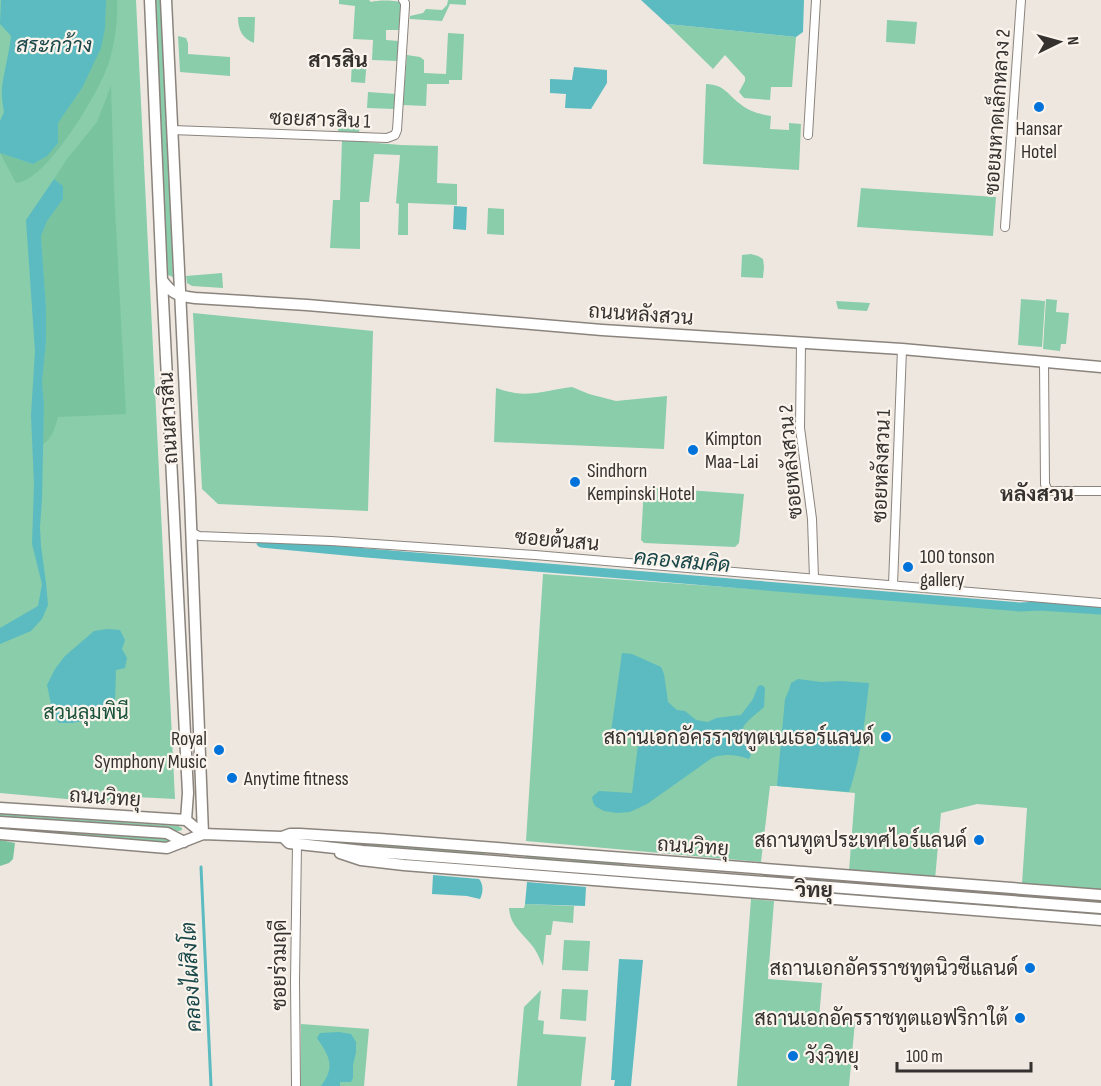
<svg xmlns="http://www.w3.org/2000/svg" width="1101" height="1086" viewBox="0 0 1101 1086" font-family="'Sofia Sans Condensed',Sarabun,sans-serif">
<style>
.green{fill:#89cdab}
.forest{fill:#79c39f}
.water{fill:#5bbbc0}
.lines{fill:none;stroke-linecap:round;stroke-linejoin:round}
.stream{stroke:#5bbbc0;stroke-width:3}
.canal{stroke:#5bbbc0;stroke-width:9}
.street-casing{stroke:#8a847d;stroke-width:10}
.secondary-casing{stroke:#8a847d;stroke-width:13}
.street{stroke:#fff;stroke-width:8}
.secondary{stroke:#fff;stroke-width:10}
.poi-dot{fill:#0073da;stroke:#fbf4ed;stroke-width:2}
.labels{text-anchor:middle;stroke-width:4.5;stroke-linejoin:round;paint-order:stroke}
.street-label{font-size:20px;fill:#34312f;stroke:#fbf4ed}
.poi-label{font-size:20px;fill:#34312f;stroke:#fbf4ed;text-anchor:start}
.park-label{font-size:20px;fill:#1a533b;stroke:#fbf4ed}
.water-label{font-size:21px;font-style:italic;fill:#1a4749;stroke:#fbf4ed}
.neighbourhood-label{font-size:21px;font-weight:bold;fill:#34312f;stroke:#fbf4ed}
</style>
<rect width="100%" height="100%" fill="#eee7e0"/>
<!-- green -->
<path class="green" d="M0,0H136L175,799L136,797L133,805L0,793Z
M156,0H162L173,277L168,275L164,220Z
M339,0H369L371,2C378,0 392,0 400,2L401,7L400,30H386V40L399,41L398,61L372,60L373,40L353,39L355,6L339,4Z
M448,0H466V5L450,4L442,21L410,19V16L423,13L426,9L442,10L447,5Z
M238,17H255L254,43C242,38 238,30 238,17Z
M887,20L917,22L915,44L886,42Z
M667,24L796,37L792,87H771L770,100L744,98L739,92L745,81V77L725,55L713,69Z
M448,33L464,34L462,80H449V84H427L426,106L403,105L407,55L420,57L424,60V73L446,74Z
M178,36L186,38L188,43V54L230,57V76L180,72Z
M352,59H367L365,83L351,82Z
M706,84C725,85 726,93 739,103C748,111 759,114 771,116L770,129L789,130V123L801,124L799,170L703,164Z
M368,92L396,94L394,109L367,108Z
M339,119L360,120L359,133L338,132Z
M342,140L401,145L438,146L437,183L457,184V205L408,203V235H398L399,204L396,203L400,155L374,154L369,202H360V249L330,248L333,200H340Z
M861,188L996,197L993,236L857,227Z
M488,208L504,209V235L487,234Z
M751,254L758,256L763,259L764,267L763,278L741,277L742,255Z
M222,273L223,288L192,286L187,283L186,276Z
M1021,299L1045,301L1042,347L1018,345Z
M1046,299L1057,300L1056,312L1069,313L1066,344H1061L1060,351L1043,349Z
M836,301L870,303L867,311L838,309Z
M193,313L373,331L368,511L218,504L202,489Z
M572,387L589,394L616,401L667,396L664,449L494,442L496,388C502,390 509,392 515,393C533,396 554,389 572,387Z
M644,487L744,494L739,543L735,547L644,543L641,540Z
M543,574L1101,614V890L1022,884L1027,808L977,804L941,813L935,879L849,871L855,793L777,786H770L761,862L526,841Z
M0,814L178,826L182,828V830L179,831L0,818Z
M0,826L168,839L169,841V843L0,830Z
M312,838L483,852L484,853L483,856L357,847L310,840Z
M527,854L622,862L624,863L623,866L584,864L569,860L524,859Z
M751,899L774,901L768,979L822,983L819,1019L855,1022L849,1086H737Z
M525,904L574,906L573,923L553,921L551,935H546L543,966C540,960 538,954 534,948C524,934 510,926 509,908H524Z
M564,940L590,941L588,971L562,970Z
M562,989L588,990L586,1021L560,1019Z
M541,990L538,1020L544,1021L543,1034L586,1037L581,1086H517L524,1007Z
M301,1024L369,1029L364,1086H301Z"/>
<!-- forest -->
<path class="forest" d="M106,0H117C118,21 115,44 108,65C99,92 46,182 16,183L0,153L33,164L58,123L82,88L105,28Z
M111,86L114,190L126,414L58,417C55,427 53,438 43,444L44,404L42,383L46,342V308L41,236L47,221L63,199V186L54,179L67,159L97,122Z
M0,840L15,843L13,859L9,863L0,866Z"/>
<!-- water -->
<path class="water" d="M1,0H106L105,28L101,48L82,88L58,123V143L47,156L33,164L0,153V121L4,112C0,89 2,86 6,65C8,55 10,45 11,36L0,24Z
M641,0H804L803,32L796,37L667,24Z
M574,67L607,70V83L591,109L565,108L566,94L550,93V79L572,80Z
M54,179L63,186V199L47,221L41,236L46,308V342L42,382L44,404L42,499L40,527L41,546L46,583L48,605L42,619L31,631L0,644V628L38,606L42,584L32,544L34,485L31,415L35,351L26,220Z
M454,206L467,207L466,230L453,229Z
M107,629L120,630L125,640L122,649L127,658L125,668L116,670L115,703L96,718L73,723H59L53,714L47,685L55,669L65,656L94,631Z
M622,653L632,654L661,667L664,674L668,702L677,710L685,711L696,720L708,722L716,718L741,715L753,699L758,686L762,685L765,688L764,707C743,726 734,726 751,755L749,759C736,755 725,753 712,758L647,804L630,812L617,813L604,811L595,806L593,802L592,797L599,791L632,793L639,737L611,732Z
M798,679L821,682L840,681L869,683C865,720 861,757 849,792L777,786L785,699L789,690L791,683Z
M433,875L479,879C484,885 483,893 480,899L467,896L432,894Z
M527,882L586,887L585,906L525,904Z
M619,959L643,960L631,1086H614L615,1080H611Z
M339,1032L351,1034L356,1042V1052L353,1065V1078L351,1082H340V1086H321C336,1066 329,1056 317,1038L320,1033Z"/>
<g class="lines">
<!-- stream -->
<path class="stream" d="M201,867L211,1086"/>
<!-- canal -->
<path class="canal" d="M261,543L367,553L1020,607L1039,606L1101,610"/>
<!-- street casing -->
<g class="street-casing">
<path id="street" d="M172,130L387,138L395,135L397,130L405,6V3L403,0
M808,135L816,0
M1005,227L1021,0
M801,343L800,428L812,519L814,578
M1044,362L1045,484L1048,491H1101
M191,532L199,536L331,541L535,555L1101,603
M893,585L902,349
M296,1086L295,981L297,844"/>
</g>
<!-- secondary casing -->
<g class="secondary-casing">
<path id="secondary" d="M150,0L162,280L188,793L186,820
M166,0L190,498L203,834
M162,280C172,294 178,296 195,298L307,305L602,330L902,349L1101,367
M0,808L186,820L203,834
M0,822L167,833L184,842
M0,834L167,848L203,834L282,837L290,834H300L380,839L1101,895
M283,837L289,843L363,851L1101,908
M340,853L361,860L404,865L1101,920"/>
</g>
<!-- street -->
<use href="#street" class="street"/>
<!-- secondary -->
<use href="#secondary" class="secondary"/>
</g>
<!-- markers -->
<g class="poi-dot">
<circle cx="1039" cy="107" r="6"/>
<circle cx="693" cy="450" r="6"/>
<circle cx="575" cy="482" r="6"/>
<circle cx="908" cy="567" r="6"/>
<circle cx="886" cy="737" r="6"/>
<circle cx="219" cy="750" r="6"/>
<circle cx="232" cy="778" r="6"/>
<circle cx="979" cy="840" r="6"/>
<circle cx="1030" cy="968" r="6"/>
<circle cx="1020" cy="1018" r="6"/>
<circle cx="793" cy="1056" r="6"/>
</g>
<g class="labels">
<!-- street labels -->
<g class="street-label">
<text transform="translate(997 112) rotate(-86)" y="7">ซอยมหาดเล็กหลวง 2</text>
<text transform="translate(320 119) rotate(2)" y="7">ซอยสารสิน 1</text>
<text transform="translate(641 314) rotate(4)" y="7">ถนนหลังสวน</text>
<text transform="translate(168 418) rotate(-93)" y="7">ถนนสารสิน</text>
<text transform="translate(790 462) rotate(-95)" y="7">ซอยหลังสวน 2</text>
<text transform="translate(881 466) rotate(-88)" y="7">ซอยหลังสวน 1</text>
<text transform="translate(557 540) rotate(5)" y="7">ซอยต้นสน</text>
<text transform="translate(105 797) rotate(4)" y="7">ถนนวิทยุ</text>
<text transform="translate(693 846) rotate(4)" y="7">ถนนวิทยุ</text>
<text transform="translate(279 965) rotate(-90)" y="7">ซอยร่วมฤดี</text>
</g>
<!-- poi labels -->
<g class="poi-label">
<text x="1039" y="135" text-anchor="middle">Hansar<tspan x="1039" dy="23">Hotel</tspan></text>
<text x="705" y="445">Kimpton<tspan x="705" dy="23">Maa-Lai</tspan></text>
<text x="587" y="477">Sindhorn<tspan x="587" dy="23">Kempinski Hotel</tspan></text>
<text x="920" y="563">100 tonson<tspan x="920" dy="23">gallery</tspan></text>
<text x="874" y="744" text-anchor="end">สถานเอกอัครราชทูตเนเธอร์แลนด์</text>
<text x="207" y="745" text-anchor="end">Royal<tspan x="207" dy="23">Symphony Music</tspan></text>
<text x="244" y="785">Anytime fitness</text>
<text x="967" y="847" text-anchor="end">สถานทูตประเทศไอร์แลนด์</text>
<text x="1018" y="975" text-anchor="end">สถานเอกอัครราชทูตนิวซีแลนด์</text>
<text x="1008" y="1025" text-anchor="end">สถานเอกอัครราชทูตแอฟริกาใต้</text>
<text x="805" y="1063">วังวิทยุ</text>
</g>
<!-- park labels -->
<g class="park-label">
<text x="86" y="719">สวนลุมพินี</text>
</g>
<!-- water labels -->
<g class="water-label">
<text x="54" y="52">สระกว้าง</text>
<text transform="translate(682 561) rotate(5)" y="7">คลองสมคิด</text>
<text transform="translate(191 977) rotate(-93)" y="7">คลองไผ่สิงโต</text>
</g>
<!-- neighbourhood labels -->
<g class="neighbourhood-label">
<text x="338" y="67">สารสิน</text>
<text x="1037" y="501">หลังสวน</text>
<text x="814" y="897">วิทยุ</text>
</g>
</g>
<!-- north arrow -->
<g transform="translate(1059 42) rotate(85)" stroke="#fbf4ed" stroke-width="4.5" paint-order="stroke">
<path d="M0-4.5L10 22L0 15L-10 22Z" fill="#34312f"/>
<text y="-9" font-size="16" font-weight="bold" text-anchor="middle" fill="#34312f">N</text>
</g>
<!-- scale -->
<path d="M897 1062v9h134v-9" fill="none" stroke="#34312f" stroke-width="3"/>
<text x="906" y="1062" font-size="18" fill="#34312f" stroke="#fbf4ed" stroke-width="4.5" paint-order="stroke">100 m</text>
</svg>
